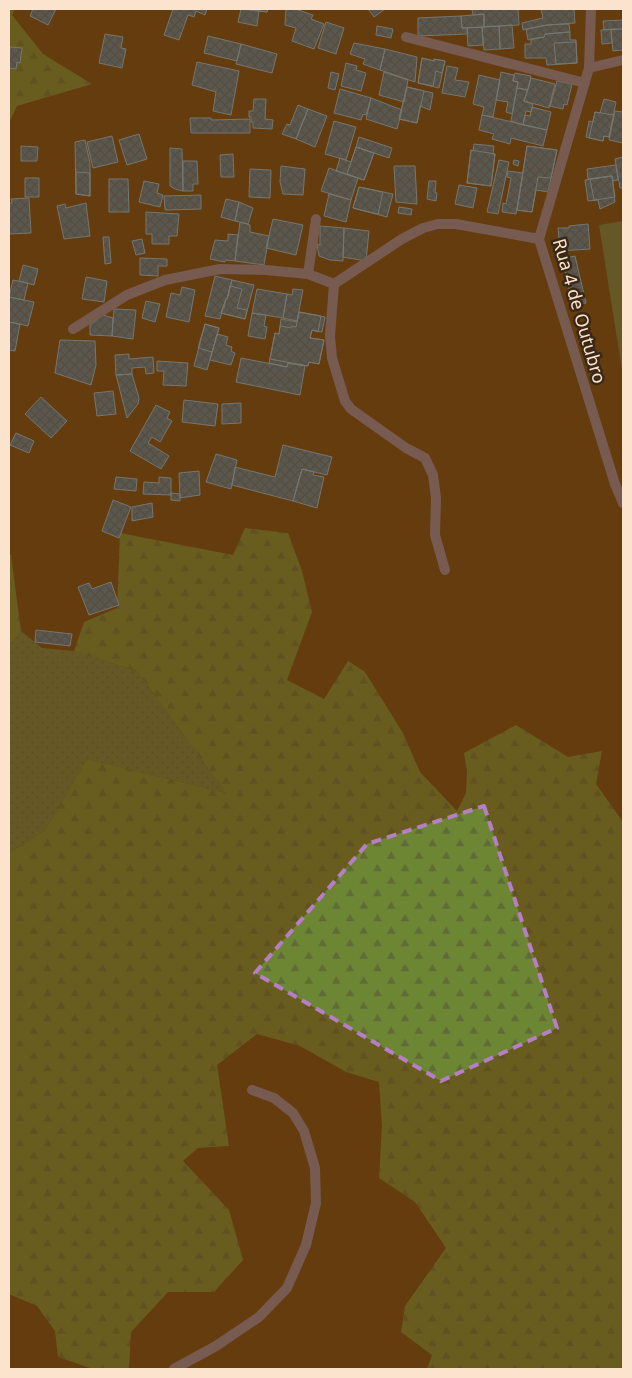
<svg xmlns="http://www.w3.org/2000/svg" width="632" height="1378" viewBox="0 0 632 1378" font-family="'Noto Sans',sans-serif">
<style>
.grass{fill:url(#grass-dots)}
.forest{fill:url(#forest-firs)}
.pitch{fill:#687b41}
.building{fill:url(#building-cross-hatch);stroke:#8abde7}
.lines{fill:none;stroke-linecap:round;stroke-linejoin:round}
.street{stroke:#8e80a1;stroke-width:10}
.marked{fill:none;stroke:#b57ec5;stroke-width:4;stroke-dasharray:10 6;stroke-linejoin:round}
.labels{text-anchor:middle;stroke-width:5;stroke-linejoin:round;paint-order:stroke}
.street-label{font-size:18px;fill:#fce3cd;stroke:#3b2917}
</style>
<defs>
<pattern id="grass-dots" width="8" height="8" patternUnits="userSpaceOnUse" patternTransform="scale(1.25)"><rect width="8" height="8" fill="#687b41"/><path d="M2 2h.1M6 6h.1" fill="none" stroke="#5b6240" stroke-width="1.8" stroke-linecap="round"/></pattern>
<pattern id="forest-firs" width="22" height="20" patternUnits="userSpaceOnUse" patternTransform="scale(1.25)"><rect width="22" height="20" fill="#6d8633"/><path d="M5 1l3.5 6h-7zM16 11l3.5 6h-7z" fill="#606c37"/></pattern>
<pattern id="building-cross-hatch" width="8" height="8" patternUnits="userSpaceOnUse" patternTransform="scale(1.25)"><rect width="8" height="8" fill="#4979a0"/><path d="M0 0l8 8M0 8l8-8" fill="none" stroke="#4a6174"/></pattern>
</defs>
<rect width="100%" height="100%" fill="#643c0f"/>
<!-- grass -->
<path class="grass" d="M21,631L42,648L74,651L137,671L226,793L87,759L45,830L9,853V645Z"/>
<!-- forest -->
<path class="forest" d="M9,9H15L12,15L43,54L92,84L17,106L9,123Z
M245,528L288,533L302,571L312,612L287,680L324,699L348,661L365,672L403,733L420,772L457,811L466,793L467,771L464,753L516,725L568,757L602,751L596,784L623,822V1369H427L432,1355L401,1332L405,1306L446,1248L415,1202L379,1178L382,1126L379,1082L346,1072L300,1046L257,1034L217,1065L229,1146L198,1148L183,1161L229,1210L243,1260L214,1292H168L131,1332L129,1369H93L58,1357L55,1331L37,1306L9,1294V853L45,830L87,759L226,793L137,671L74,651L84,622L117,608L120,533L233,555Z
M9,555H11L21,631L9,645Z"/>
<!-- pitch -->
<path class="pitch" d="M623,221V376L599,225Z"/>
<!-- building -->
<path class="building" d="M33,9H56L48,25L30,16Z
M173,9H207L205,15L196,11L194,17L188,15L179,40L164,35Z
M241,9L259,11L257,26L238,22Z
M245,9H268L267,12Z
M245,9H268L267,12Z
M286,9H295L313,15L311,19L324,24L314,49L292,41L296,28L285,25Z
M368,9H385L374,17Z
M472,9H518L519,25L484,27V14L473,15Z
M541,9H574L575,23L547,25L523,30L522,23L543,18Z
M484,14V27L462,28L461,16Z
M461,16L462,28H467L468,34L418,36V18Z
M623,20V29L604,30L603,21Z
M326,22L344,28L336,54L318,48Z
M569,24L570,32L545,34L544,37L528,40L526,29L547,25Z
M512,25L514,48L500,49L499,26Z
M377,26L393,29L391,38L376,35Z
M494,26H499L500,49L484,50L482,27Z
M482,27L483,45L468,46L467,28Z
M611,29L612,43L602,44L601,30Z
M611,29H623V50L613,51Z
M570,32V40H576L577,63L547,65L546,58H525V44H531V39L544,37L545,34Z
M105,34L123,37L121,48L126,49L122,68L99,63Z
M208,36L241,44L237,61L204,53Z
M576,42L577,63L556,64L554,43Z
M354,43L385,49L380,70L363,64L365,59L350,54Z
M241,44L277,54L272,73L236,64Z
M10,47L22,48L20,63L17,62L16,69L9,68Z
M385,49L417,57L415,82L380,70Z
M422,58L434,61V59L445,61L442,73L436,71L433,86L418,83Z
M422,58L434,61V59L445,61L439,88L418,83Z
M197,62L239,71L231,115L213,111L216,92L192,85Z
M346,63L357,66L356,70L366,73L361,91L341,86Z
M447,66L458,68L455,80L469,82L465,97L442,93Z
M331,72L339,74L335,90L328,88Z
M384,72L408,80L404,102L379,95Z
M501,72L514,75L513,81L518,82L512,114L506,112L508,102L496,100Z
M515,73L531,76L528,90L517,88L518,82L513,81Z
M479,75L500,80L493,117L482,115L484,107L473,104Z
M531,78L555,84L549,108L524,101Z
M557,81L572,84L567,105L564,104L563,109L550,106Z
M407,87L424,91L417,123L399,119Z
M407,87L433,93L430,110L420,106L417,123L399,119Z
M517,88L528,90L524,101L533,104L531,112L526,111L523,125L511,121Z
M340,89L371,98L366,115L363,114L361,120L334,113Z
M371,98L402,110L397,129L366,119Z
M254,99H266L265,119L273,120L272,129L253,128V122H251V117H249V111H253Z
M604,99L616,102L609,137L604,136L603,141L586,137L589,121L593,122L595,112L600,113Z
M298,105L308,109L296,139L282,134L287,124L290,125Z
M532,107L551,112L547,130L523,125L525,115L530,116Z
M308,109L327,116L315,147L296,139Z
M615,111L623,112V143L609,140Z
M595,112L614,115L609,137L604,136L603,141L589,138Z
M482,115L547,130L543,146L511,138L510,144L492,139L494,134L479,130Z
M190,118H211V120L250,119V133H191Z
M334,121L356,127L346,160L325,154Z
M139,134L147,159L127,165L119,140Z
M112,136L118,162L93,168L87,142Z
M359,137L392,148L389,158L356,147Z
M85,140L90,163V196L76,194L75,142Z
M474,144L494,146L493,154H495L491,186L467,183L471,150L473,151Z
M21,146L38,147L37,161H21Z
M527,146L557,150L551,178L538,177L532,212L517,210Z
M527,146L557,150L548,192L536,190L532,212L517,210Z
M356,147L374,153L364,180L347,174Z
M356,147L374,153L364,180L336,171L340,158L351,162Z
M170,148L182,149L183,191L175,189L170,186Z
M471,150L495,154L491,186L467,183Z
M233,154L234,177H221L220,155Z
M623,157V188H620L615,159Z
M499,160L509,162L498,214L487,212Z
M514,160L519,161L518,166L513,164Z
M183,161H197L198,184H193V191H183Z
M616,165L618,180L613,181L612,176L588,179L587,169Z
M281,166L305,169L303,195L283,194L280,182Z
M394,166H415L417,204L396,202Z
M329,168L358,178L351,200L321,191Z
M250,169L271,170L270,198L249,197Z
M508,171L523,173L516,214L502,212L503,203L506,204L511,178L507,177Z
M76,172L90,173V196L76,194Z
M612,176L615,197L594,200L590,179Z
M612,176L615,202L600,209L598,200L588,201L585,180Z
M25,178H39V197H25Z
M109,179H128L129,212H109Z
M144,181L159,184L157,193L163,195L160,207L139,202Z
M429,181H436L435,193H437L436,201L427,199Z
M459,185L477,188L473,208L455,204Z
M359,187L383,192L378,214L353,208Z
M359,187L393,194L387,217L353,208Z
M329,194L351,200L346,222L324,216Z
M201,195V209L165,210L164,196Z
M29,198L31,233L9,234V203H12L11,199Z
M226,199L239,202L235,221L221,217Z
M239,202L253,208L248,224L235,221Z
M86,203L90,236L64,239L57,206L65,204L66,208Z
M399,207L412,209L411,215L398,213Z
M146,212L179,214L177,236H169V244H152V234H146Z
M273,219L303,225L296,255L266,248Z
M240,222L250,225V232L269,236L264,265L235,261Z
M588,224L590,249L560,251L558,228H569V226Z
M320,226L344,228L343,261L330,260L319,256L317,244L320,245Z
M344,228L369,231L366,261L343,257Z
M228,234L238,235L235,261L226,260L225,262L210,259L215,240L228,241Z
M103,237H109L111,263L105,264Z
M142,239L145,253L136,255L132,241Z
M575,256L586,303L573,306L562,259Z
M140,258L167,259V266H158V276L140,275Z
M23,265L38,269L34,285L19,281Z
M215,276L232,280L227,299H226L224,308H223L220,319L205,316Z
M86,277L107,281L104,302L82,299Z
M13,280L28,283L24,300L9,297Z
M232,280L254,285L245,319L221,313L226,299H227Z
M230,286L242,289L237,308L247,310L245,319L221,313L226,299H227Z
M182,287L195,290L189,322L166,317L171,293L180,295Z
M257,289L287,294L283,318L252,313Z
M293,289L303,290L297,321L283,318L287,294L292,295Z
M9,297L34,302L28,326L9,322Z
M146,301L160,304L155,322L142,318Z
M114,309L136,310L133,339L112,336Z
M299,312L321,316L318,332L312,330L310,338L324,340L319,364L309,362L308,366L270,359L275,333L279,334L280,326L292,328V326L296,327Z
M299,312L325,317L322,332L312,330L310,338L324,340L319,364L309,362L308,366L288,363L287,367L269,363L275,333L279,334L281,319L297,322Z
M252,313L266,315L264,326L267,327L265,339L248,336Z
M103,315L113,318L112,336L90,335V325Z
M9,322L20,324L15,351L9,350Z
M205,324L219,328L212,352L198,348Z
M205,324L219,328L207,370L194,366Z
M217,334L228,337L226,345L232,347L231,351L235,353L231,365L210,360Z
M60,340L95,341L96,365L91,385L55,373Z
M129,354V359L153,357L154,373L146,374L145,367L132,368V374L116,375L115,355Z
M241,358L287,367L288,363L305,366L300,395L236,382Z
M157,361L188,363L186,386L163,385L164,371H157Z
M132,374L139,398L138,404L127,418L116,375Z
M113,391L116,414L97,416L94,393Z
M41,397L67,421L51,438L25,414Z
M184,400L218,404L215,426L182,422Z
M241,403V423L222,424V404Z
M156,405L170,412L167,418L172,421L160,442L152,437L148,443L169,456L161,469L130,451Z
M16,433L34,441L29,453L10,445Z
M283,445L332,457L327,475L302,469L293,501L232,485L235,467L275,477Z
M216,454L237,460L231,489L206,482Z
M302,469L314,472L313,475L324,477L317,508L293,501Z
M199,471L200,495L180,498L179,473Z
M116,477L137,479L136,491L114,489Z
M159,477L171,478V495L143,494L144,482L159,483Z
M171,493L180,494V501L171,500Z
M113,500L131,507L119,538L102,531Z
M152,503L153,517L132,521V507Z
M111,582L119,605L89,615L78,587L89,583L92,589Z
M36,630L72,634L70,646L35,642Z"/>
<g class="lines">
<!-- street -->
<path class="street" d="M591,9L589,68L539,239L615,484L623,503
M406,37L585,83
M589,68L623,60
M308,274L316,219
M334,284L330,336L332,358L345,401L351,409L406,448L425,458L433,475L436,498L435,535L445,570
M73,329L127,295L165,280L220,269L266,270L308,274L334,284L402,239L423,228L438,224H456L539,239
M174,1369L216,1346L259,1317L287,1288L306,1245L316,1203L315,1168L304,1131L293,1113L274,1098L252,1090"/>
</g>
<!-- marked area -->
<path d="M0 0H632V1378H0ZM484,806L557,1028L441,1081L255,973L367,844Z" fill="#643c0f" fill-opacity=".55" fill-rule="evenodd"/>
<path class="marked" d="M484,806L557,1028L441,1081L255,973L367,844Z"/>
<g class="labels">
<!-- street labels -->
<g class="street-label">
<text transform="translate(579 311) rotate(74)" y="6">Rua 4 de Outubro</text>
</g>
</g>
<!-- border -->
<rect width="632" height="1378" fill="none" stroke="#fce3cd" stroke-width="20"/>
</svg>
